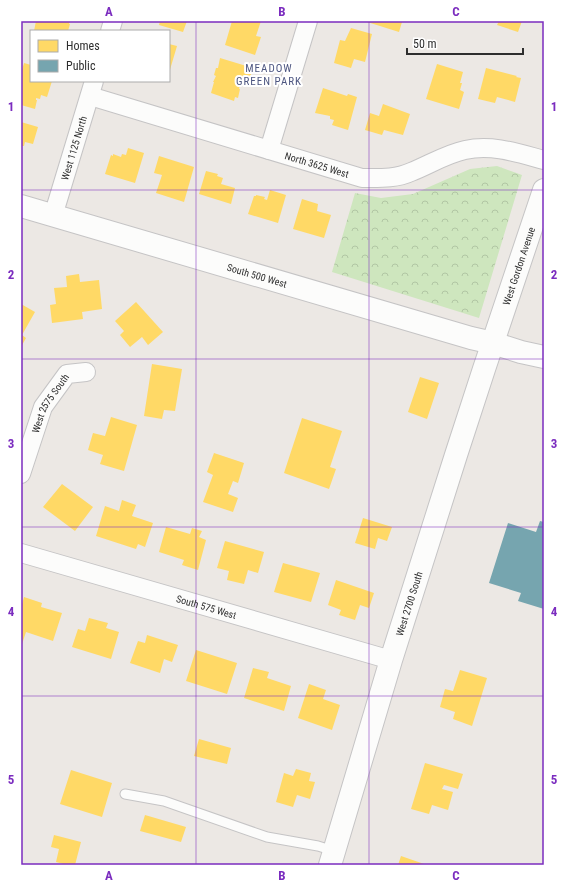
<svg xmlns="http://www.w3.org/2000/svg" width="565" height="886" viewBox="0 0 565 886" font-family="'Roboto Condensed',sans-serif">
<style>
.park{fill:url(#park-crowns)}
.homes{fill:#ffd966}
.public{fill:#76a5af}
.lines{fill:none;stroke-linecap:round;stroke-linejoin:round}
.lane-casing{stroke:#c5c4c5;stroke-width:11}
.street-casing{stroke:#c5c4c5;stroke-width:20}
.secondary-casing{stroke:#c5c4c5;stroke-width:24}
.lane{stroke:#fcfcfb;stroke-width:9}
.street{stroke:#fcfcfb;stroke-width:18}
.secondary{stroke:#fcfcfb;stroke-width:22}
.grid{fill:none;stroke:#7b2cbf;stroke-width:1;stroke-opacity:0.55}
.labels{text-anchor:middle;stroke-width:4;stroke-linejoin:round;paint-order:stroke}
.street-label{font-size:10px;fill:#2e2e2e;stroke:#fff}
.neighbourhood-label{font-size:11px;letter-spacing:1px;fill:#4d5680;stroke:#fff}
.neatline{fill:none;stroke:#7b2cbf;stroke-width:1.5}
.grid-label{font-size:13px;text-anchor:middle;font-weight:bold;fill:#7b2cbf}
</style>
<defs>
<pattern id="park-crowns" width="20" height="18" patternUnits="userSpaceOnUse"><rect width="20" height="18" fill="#cee6be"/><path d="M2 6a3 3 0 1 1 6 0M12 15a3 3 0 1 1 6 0" fill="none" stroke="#b1c6a4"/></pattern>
</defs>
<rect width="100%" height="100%" fill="#ece8e4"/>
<!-- park -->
<path class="park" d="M497,166L522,175L479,318L332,272L355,193L381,198L413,194L470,169Z"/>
<!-- homes -->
<path class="homes" d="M36,21H70L69,24H70L68,31H34Z
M160,21H187L183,32L159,25Z
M232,21H261L256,36L261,37L255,55L225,45Z
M364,21H400L402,22L399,32Z
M499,21H522L518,32L497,25Z
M351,28L372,34L365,62L354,59L351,68L334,63L340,40L345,41Z
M169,44L177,46L169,73Z
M220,58L253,68L248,84L240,81L239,85H240L239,89H240L238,98L235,97L234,101L211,93L214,82H213L216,76L214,75L216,68H218Z
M24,63L31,65V81H52L47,97L41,95L40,99L36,98V100H37L35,109L21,105V73Z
M437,64L463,72L460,83H462L460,90L464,92L459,109L426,99Z
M486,68L517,76L516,77L521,78L515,102L497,97L495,103L478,99Z
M323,88L347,96L348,94L357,97L348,130L332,125L334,120L330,119V116L315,113Z
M383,104L410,114L403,135L384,130L382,135L365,130L370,113L379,116Z
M21,122L38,127L33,144L25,142L24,146H21Z
M128,148L144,153L135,183L105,174L111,155L113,156V154L121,157L122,154L126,155Z
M159,156L194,167L184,202L156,193L162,175L154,173Z
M206,171L218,174L217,176L223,178L221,184L235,188L231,204L199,194Z
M270,190L286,195L278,223L248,214L254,196H256V195L265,197L264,199L267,200Z
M302,199L318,204L317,211L331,215L324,238L293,229Z
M79,274L80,282L99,280L102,309L82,312L83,319L52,323L50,305L56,304L54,288L67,287L66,276Z
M136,302L163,332L148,345L142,337L130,347L120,335L124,331L115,321Z
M21,304L35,312L22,335L26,338L21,347Z
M152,364L182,369L175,411L164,410L162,419L144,416Z
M420,377L439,383L427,419L408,412Z
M111,417L137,425L124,471L100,464L103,455L88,450L93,433L105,436Z
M302,418L342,431L330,467L336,469L329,489L284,473Z
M214,453L244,463L238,483L233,481L228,494L238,498L233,512L203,502L213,475L207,472Z
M62,484L93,507L75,531L43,507Z
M122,500L136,505L132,516L153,523L145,547L138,544L136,549L96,536L105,506L119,511Z
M363,518L392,527L387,541L378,538L375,549L355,543Z
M166,527L190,534L192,528L202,531L199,537L206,540L198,570L182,565L184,560L159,552Z
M225,541L264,552L258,573L248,570L244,584L227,580L229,571L217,568Z
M283,563L320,573L311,602L274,592Z
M336,580L374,593L369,608L360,605L355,620L339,615L341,610L328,605Z
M24,597L42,603L41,607L62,613L53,641L26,632L21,647V608Z
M89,618L108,623L106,628L119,632L111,659L72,647L78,629L85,631Z
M147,635L178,645L172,662L164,659L160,673L130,663L138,641L145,643Z
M196,650L237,663L227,694L186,681Z
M253,668L269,672L267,678L291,686L284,711L244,698Z
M460,670L487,678L472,726L453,719L455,712L440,707L445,689L453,691Z
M309,684L326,690L323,699L340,705L332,730L298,718Z
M199,739L231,748L227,764L194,756Z
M425,763L463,774L458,789L444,785L442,789L453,792L448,810L432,805L429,814L411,809Z
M296,769L311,773L309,781L315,782L310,799L297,795L293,807L276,802L284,773L293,776Z
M71,770L112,783L102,817L60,804Z
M145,815L186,827L181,842L140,831Z
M54,835L81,842L75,865H67L56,862L59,849L51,847Z
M401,856L427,865H398Z"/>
<!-- public -->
<path class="public" d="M540,521L544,522V609L518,601L521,593L489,583L508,523L536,532Z"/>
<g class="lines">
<!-- lane casing -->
<g class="lane-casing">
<path id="lane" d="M125,794L164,801L267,837L318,846L334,851"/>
</g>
<!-- street casing -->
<g class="street-casing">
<g id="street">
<path d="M110,31L113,21"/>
<path id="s1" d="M90,96L362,178C379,178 396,179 411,172C429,165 446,154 465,150C492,144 518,153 544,160"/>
<path d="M269,150L308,21"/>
<path id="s2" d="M53,216L94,81"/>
<path id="s3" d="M21,474L43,407L67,374L86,372"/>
<path id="s4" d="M21,553L391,660"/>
</g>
</g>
<!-- secondary casing -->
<g class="secondary-casing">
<g id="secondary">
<path id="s5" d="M21,206L471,338L493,343L521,352L544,357"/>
<path id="s6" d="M330,865L391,660L456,455L484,369L544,190"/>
</g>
</g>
<!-- lane -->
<use href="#lane" class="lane"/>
<!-- street -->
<use href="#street" class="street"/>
<!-- secondary -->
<use href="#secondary" class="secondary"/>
</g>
<!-- grid -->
<path class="grid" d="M196,21V865M369,21V865M21,190H544M21,359H544M21,527H544M21,696H544"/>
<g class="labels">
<!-- street labels -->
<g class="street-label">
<text dy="4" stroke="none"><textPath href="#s2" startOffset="71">West 1125 North</textPath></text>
<text dy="4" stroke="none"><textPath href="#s1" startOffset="237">North 3625 West</textPath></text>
<text dy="4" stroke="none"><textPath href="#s6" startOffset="628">West Gordon Avenue</textPath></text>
<text dy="4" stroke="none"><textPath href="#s5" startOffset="246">South 500 West</textPath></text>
<text dy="4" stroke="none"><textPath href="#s3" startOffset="77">West 2575 South</textPath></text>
<text dy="4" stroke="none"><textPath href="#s6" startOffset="273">West 2700 South</textPath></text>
<text dy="4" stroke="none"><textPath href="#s4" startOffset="193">South 575 West</textPath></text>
</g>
<!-- neighbourhood labels -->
<g class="neighbourhood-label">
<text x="269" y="72">MEADOW<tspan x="269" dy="13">GREEN PARK</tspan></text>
</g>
</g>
<!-- border -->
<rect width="565" height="886" fill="none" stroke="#ffffff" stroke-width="44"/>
<!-- legend -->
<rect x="30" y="30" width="140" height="52" fill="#ffffff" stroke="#ababab"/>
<rect x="38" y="40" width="20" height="12" fill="#ffd966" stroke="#ababab"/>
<text x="66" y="50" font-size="12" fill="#2e2e2e">Homes</text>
<rect x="38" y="60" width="20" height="12" fill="#76a5af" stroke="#ababab"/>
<text x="66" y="70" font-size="12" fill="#2e2e2e">Public</text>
<!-- scale -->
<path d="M407 48v6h116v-6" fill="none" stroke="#2e2e2e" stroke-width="2"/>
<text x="413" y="48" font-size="12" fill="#2e2e2e" stroke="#ffffff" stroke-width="3" paint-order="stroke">50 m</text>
<rect x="22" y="22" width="521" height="842" class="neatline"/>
<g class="grid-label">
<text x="109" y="16">A</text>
<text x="282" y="16">B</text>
<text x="456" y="16">C</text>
<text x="11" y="111">1</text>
<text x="554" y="111">1</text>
<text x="11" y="279">2</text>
<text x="554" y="279">2</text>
<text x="11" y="448">3</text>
<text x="554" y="448">3</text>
<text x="11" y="616">4</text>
<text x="554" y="616">4</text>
<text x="11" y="784">5</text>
<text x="554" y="784">5</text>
<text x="109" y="880">A</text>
<text x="282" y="880">B</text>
<text x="456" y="880">C</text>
</g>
</svg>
